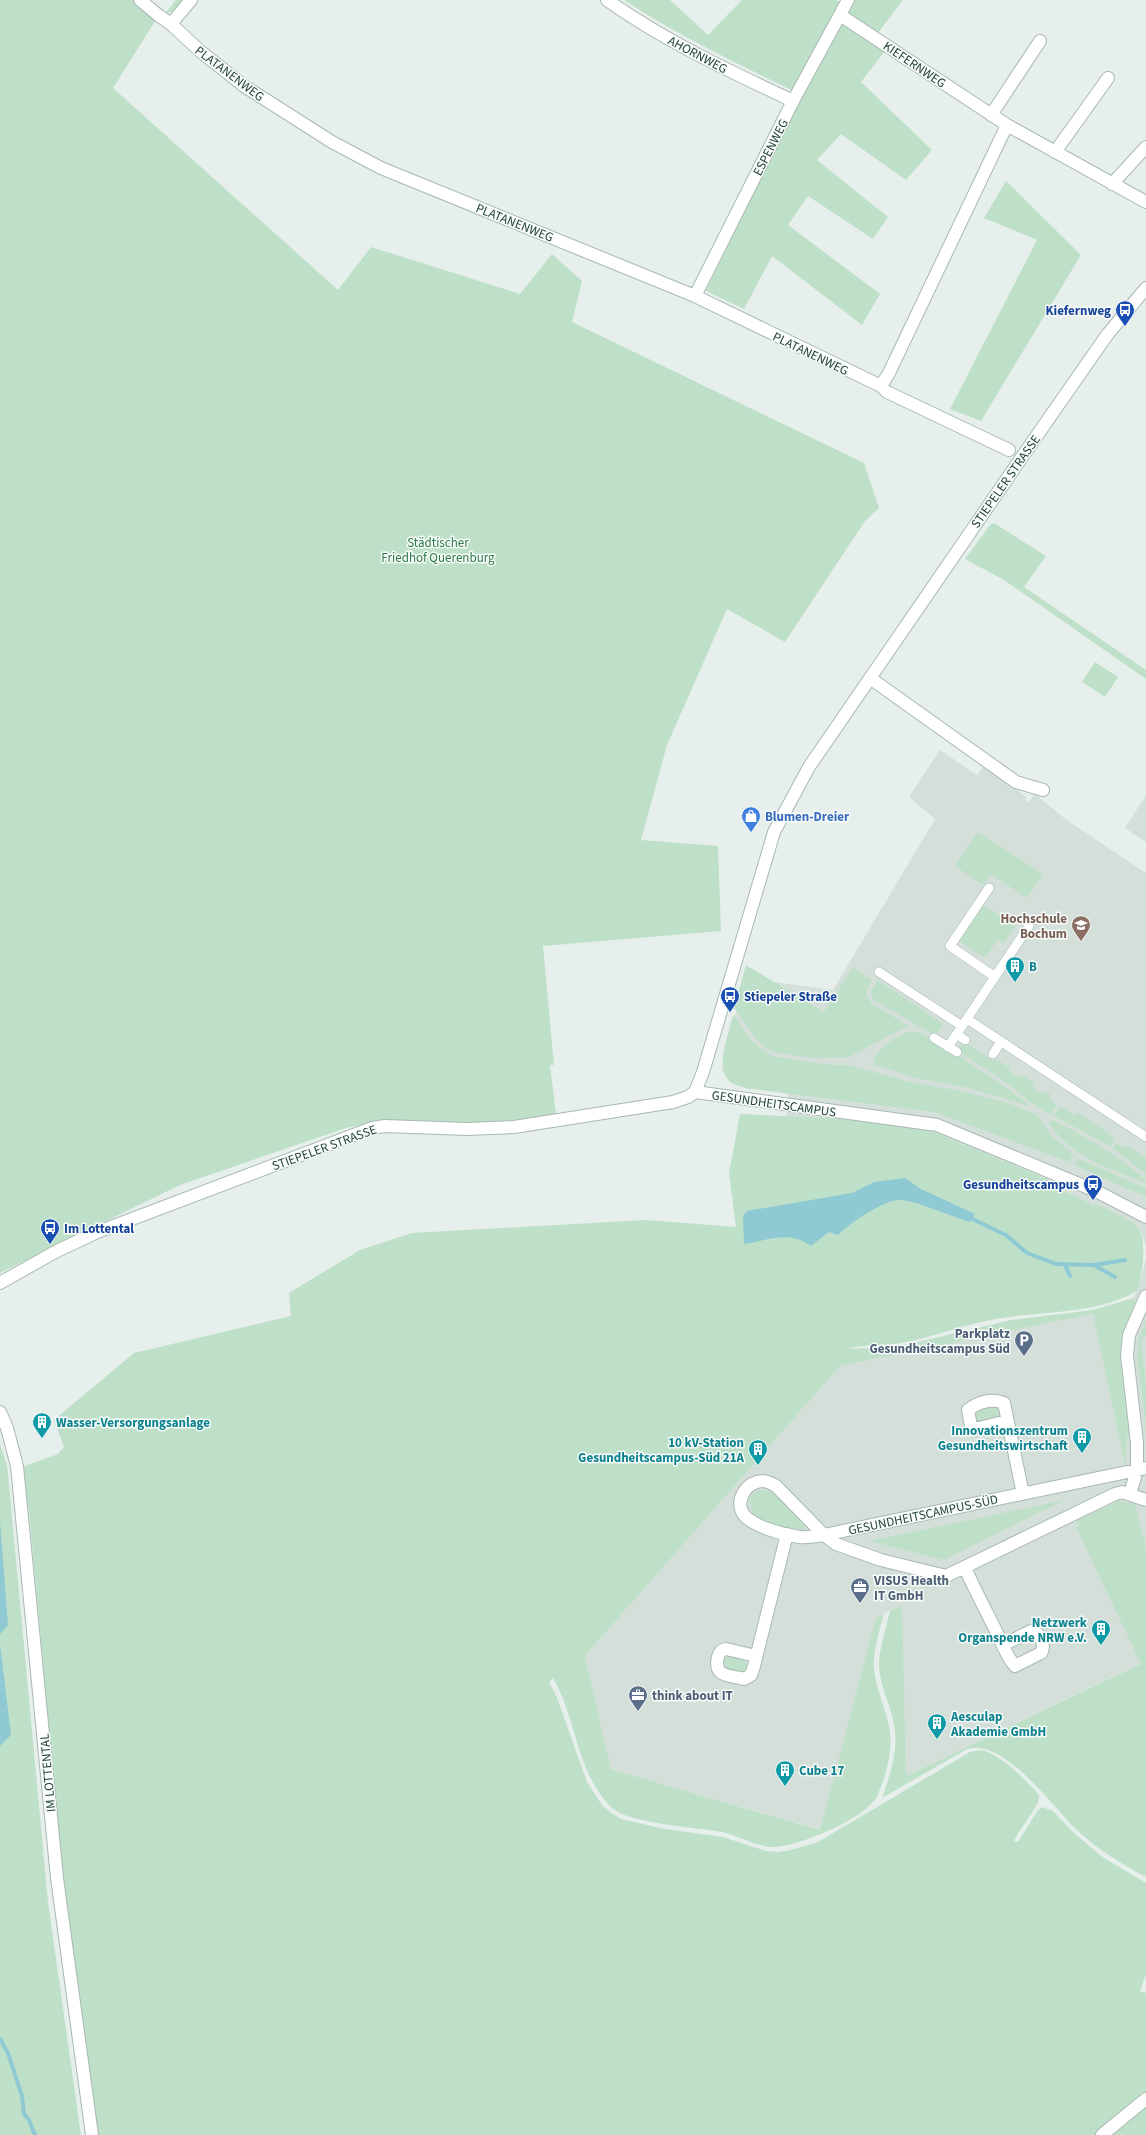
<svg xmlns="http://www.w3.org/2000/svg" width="1146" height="2135" viewBox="0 0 1146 2135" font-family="'Source Sans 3',sans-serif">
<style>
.built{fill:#d4dfda}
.green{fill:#bfe0c8}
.water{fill:#8ec9d4}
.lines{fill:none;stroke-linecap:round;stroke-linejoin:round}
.stream{stroke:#8ec9d4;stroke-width:4}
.pedestrian-casing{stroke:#a8b8b2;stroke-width:10}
.minor-casing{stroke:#a8b8b2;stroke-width:14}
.tertiary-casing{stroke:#a8b8b2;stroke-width:14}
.pedestrian{stroke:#fff;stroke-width:9}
.minor{stroke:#fff;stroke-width:12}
.tertiary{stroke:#fff;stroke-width:12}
.labels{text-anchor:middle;stroke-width:3;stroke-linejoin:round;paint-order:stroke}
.street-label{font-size:13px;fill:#24423a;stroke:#f7fbf9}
.transit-label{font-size:13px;font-weight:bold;fill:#164399;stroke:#f7fbf9;text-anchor:end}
.park-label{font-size:13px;fill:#2d7a4b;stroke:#f7fbf9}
.shop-label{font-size:13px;font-weight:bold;fill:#366cbe;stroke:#f7fbf9;text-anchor:start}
.education-label{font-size:13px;font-weight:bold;fill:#785e54;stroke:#f7fbf9;text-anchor:end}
.culture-label{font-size:13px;font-weight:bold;fill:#0d838f;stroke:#f7fbf9;text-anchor:start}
.service-label{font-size:13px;font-weight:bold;fill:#4e5e75;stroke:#f7fbf9;text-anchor:start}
</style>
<rect width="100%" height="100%" fill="#e6efeb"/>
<!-- built -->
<path class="built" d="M940,750L977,775L984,766L1026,797L1025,799L1029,802L1035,794L1064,818L1146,873V1246L1140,1229L1130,1222L1097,1204L1094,1205L1057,1188V1183L966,1144L937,1133L902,1126L832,1118L786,1116L788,1093L745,1088L731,1082L722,1070L723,1057L746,978L833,990L935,819L909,797Z
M1146,795V842L1125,828Z
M1146,1259V1668L1139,1664L906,1776L901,1605L877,1617L821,1830L611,1769L585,1656L840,1366L1127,1307L1137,1291Z"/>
<!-- green -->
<path class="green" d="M0,0H137L157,18L113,88L338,290L371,247L520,294L552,254L582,281L572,322L864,463L879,508L865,521L785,642L727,609L667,745L641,840L718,846L721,931L543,946L554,1065H550L556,1114L490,1123L384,1120L346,1128L180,1185L0,1273Z
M176,0H183L173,11L164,15Z
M624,0H670L708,35L742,0H835L850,5L854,0H903L871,42L885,51L861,82L932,150L906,180L841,134L817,160L888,217L873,239L808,196L788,225L880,294L862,325L772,256L744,309L706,291L801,95C741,65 680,37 624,0Z
M1006,181L1081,255L981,421L950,409L1037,240L984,218Z
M994,523L1046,556L1024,587L1146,670V679L1004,580L965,559L990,525Z
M1095,662L1118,677L1105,697L1082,682Z
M978,832L1043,874L1027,898L991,874L983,885L955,866Z
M982,904L1015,926L1004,943L998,939L985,958L958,940Z
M746,965L824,1012L853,967L872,980L866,993L871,1003L908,1026L848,1057L813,1058L773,1052L764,1047L756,1039L734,1008Z
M878,980L943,1024L936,1036L872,999L871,991Z
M733,1015L752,1041L771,1056L831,1065H848L914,1083L962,1091L1008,1103L1036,1114L1053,1137L1073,1154L1069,1162L934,1112L745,1088C741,1086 734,1085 730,1082C714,1066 729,1034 733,1015Z
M907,1032H918L933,1039L1003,1085L1030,1106L964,1087L916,1078L873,1064C877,1047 892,1040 907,1032Z
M964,1042L993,1061L995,1058L1010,1068L1009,1071L1018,1077L1020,1074L1035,1084L1033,1088L1042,1094L1044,1091L1051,1095L1049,1099L1057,1105L1051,1114C1035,1108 1022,1094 1008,1084C992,1072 974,1062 958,1051Z
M1060,1106L1075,1116L1077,1112L1115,1138L1110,1146L1054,1116Z
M740,1114L832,1118L902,1126L937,1133L1057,1183V1188L1094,1205L1097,1204C1110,1211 1130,1218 1140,1230C1146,1246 1143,1274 1137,1291C1098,1313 1053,1311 1009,1317C976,1321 944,1333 912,1341C890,1346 867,1344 845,1349L897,1347L1011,1320L1093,1310L1133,1298L1136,1303L1121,1344V1363L1130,1436H1127L1126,1461L1125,1465L1093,1314L840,1366L585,1656L611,1769L820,1830L876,1618L884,1614C879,1631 873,1651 874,1669C876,1688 885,1707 889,1726C894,1748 886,1778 876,1798C864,1819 799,1846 775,1847C756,1847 740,1836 722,1832C696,1827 628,1824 611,1807C576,1772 577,1719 553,1678L549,1682L556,1695L587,1782L602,1805L610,1812L621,1819L665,1829L723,1837L766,1851L778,1852L791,1850L818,1842L970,1752C975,1751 980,1749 985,1751C1004,1758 1026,1780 1039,1795C1041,1805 1019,1829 1014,1841L1018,1842L1038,1810L1042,1807L1053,1811L1073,1832L1101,1856L1146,1883V1974L1140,1991L1146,1993V2135H98L61,1858L29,1511L22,1467L58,1454L64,1447L54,1420L134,1353L291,1316L289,1293L360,1250L412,1233L646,1220L736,1227L729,1173Z
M1052,1120C1086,1136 1117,1155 1146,1180V1183C1110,1169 1071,1157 1049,1123Z
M1116,1143L1123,1148L1126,1145L1146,1158V1174L1113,1148Z
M1077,1158L1146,1188V1197L1074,1165Z
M1146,1320V1333L1141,1341L1146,1385V1428L1137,1357L1139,1339Z
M996,1406L1000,1413L996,1419L979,1422L976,1420L974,1415L977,1410Z
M0,1444L7,1466L9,1485L48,1902L81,2135H0Z
M759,1490C779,1489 791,1510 804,1523L805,1528L802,1531L758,1520L753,1515L749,1500L752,1494Z
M1065,1500L944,1560L869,1541Z
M1119,1501L1135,1504L1146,1550V1877C1121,1864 1099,1850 1078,1831C1054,1809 1004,1737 967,1749L882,1798C890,1775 899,1749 894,1725C891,1705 880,1687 879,1666C879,1648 886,1629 890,1611L902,1605L906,1776L1140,1664L1142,1666L1076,1527L1079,1526L1076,1521Z
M729,1656L745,1661L748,1667V1671L743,1674L725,1668L724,1659Z"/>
<!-- water -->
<path class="water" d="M905,1178L921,1189L975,1214L970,1222C950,1216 922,1203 902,1200C886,1198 848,1224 838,1235L829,1232L811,1246C789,1230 769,1240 744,1244L743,1216L747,1211L852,1193L874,1182Z
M0,1521L8,1625L0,1634Z
M0,1644L11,1735L0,1746Z"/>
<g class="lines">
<!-- stream -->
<path class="stream" d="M968,1217L1006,1235L1027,1253L1056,1264L1094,1265L1125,1260
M1065,1265L1070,1276
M1094,1265L1115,1277
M0,2039L8,2053L22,2096L24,2114L29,2120L35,2135"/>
<!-- pedestrian casing -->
<g class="pedestrian-casing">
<path id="pedestrian" d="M989,888L950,946L995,977
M879,972L962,1026
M967,1019L1146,1137
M957,1034L965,1040
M934,1038L957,1052
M948,1047L1029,926
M993,1054L1001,1042"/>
</g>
<!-- minor casing -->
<g class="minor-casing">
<path id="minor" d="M140,0L158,15L171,24L200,51L244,86L332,142L381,168L695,296L881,386L887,392L1009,450
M607,0C665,41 729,71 793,101
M840,15L1007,125L1146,202
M171,24L191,0
M991,115L1040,41
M1055,152L1108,78
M1112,184L1146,147
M695,296L793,101L848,0
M881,386L889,373L1007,125
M870,678L1016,782L1043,790
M695,1092L937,1125L1096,1191L1146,1217
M0,1412L7,1428L17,1466L57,1878L92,2135
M1007,1421L979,1428L971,1426L968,1410C978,1402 992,1398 1004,1403L1023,1494
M1146,1468L824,1535C816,1536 807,1538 800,1537C785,1535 749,1526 742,1512C736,1498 747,1482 762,1481C767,1481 771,1483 776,1486L824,1535L836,1544L881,1560L946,1576L1115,1494L1122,1492L1146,1500
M1130,1494L1137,1470V1443L1127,1355L1129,1335L1146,1296
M965,1568C975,1590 986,1611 997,1633C1002,1644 1007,1657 1015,1666L1041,1653C1046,1645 1040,1632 1031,1631L1003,1645
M756,1656L726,1649C721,1650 719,1652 718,1657C713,1677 729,1675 744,1679L751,1675L754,1666L787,1534
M1102,2135L1146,2099"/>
</g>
<!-- tertiary casing -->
<g class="tertiary-casing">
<path id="tertiary" d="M0,1283L55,1252L95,1233L372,1128L385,1126L467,1129L514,1127L673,1102L688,1097L695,1092L703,1072L774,832L809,767L1022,457L1107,335L1146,288"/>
</g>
<!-- pedestrian -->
<use href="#pedestrian" class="pedestrian"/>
<!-- minor -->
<use href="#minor" class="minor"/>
<!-- tertiary -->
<use href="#tertiary" class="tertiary"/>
</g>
<!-- icons -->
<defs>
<g id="bus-pin" transform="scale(1)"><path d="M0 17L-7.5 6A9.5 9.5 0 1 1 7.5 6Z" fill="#1a4fb4" stroke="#f7fbf9"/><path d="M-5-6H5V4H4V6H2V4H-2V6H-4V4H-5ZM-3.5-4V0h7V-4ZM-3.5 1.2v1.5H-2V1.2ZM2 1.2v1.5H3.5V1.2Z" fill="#fff"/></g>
<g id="shop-pin" transform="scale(1)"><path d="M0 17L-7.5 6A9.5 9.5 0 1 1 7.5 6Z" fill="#3f7fe0" stroke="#f7fbf9"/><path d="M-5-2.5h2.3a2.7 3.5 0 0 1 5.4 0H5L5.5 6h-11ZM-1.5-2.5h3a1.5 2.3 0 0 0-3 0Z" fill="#fff"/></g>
<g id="university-pin" transform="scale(1)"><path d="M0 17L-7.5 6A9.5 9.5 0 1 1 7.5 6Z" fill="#8d6e63" stroke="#f7fbf9"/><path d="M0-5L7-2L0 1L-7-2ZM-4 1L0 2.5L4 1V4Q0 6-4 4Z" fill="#fff"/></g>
<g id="building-pin" transform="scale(1)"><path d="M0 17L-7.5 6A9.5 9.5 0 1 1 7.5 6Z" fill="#0f9aa8" stroke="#f7fbf9"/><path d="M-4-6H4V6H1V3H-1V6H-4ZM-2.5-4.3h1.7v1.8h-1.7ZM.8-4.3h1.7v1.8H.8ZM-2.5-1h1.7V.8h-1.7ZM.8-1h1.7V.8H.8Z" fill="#fff"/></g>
<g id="parking-pin" transform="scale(1)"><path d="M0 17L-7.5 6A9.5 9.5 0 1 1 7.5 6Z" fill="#5c6f8a" stroke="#f7fbf9"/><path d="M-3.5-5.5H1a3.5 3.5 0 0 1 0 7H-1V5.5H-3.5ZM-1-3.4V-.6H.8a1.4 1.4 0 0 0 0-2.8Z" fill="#fff"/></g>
<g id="office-pin" transform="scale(1)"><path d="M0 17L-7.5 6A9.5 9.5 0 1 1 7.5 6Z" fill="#5c6f8a" stroke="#f7fbf9"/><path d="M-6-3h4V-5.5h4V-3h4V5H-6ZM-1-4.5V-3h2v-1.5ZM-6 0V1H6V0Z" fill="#fff"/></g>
</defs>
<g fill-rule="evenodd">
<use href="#bus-pin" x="1125" y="310"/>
<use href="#shop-pin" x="751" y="816"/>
<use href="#university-pin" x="1081" y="925"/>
<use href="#building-pin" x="1015" y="966"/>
<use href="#bus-pin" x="730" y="996"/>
<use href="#bus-pin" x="1093" y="1184"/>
<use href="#bus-pin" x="50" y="1228"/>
<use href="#parking-pin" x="1024" y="1340"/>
<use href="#building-pin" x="42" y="1422"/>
<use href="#building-pin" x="1082" y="1437"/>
<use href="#building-pin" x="758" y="1449"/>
<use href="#office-pin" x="860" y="1587"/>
<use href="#building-pin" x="1101" y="1629"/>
<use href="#office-pin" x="638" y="1695"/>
<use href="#building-pin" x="937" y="1723"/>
<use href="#building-pin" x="785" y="1770"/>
</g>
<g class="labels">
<!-- street labels -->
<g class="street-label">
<text transform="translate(698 54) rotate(28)" y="5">AHORNWEG</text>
<text transform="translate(915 64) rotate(34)" y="5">KIEFERNWEG</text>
<text transform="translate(230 73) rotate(37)" y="5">PLATANENWEG</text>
<text transform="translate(770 147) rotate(-63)" y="5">ESPENWEG</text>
<text transform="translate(515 222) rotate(22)" y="5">PLATANENWEG</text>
<text transform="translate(811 353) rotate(26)" y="5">PLATANENWEG</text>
<text transform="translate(1005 481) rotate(-55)" y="5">STIEPELER STRASSE</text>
<text transform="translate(774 1103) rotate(8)" y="5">GESUNDHEITSCAMPUS</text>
<text transform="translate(324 1147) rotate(-20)" y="5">STIEPELER STRASSE</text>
<text transform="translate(923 1514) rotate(-12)" y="5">GESUNDHEITSCAMPUS-SÜD</text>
<text transform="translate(47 1773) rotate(-95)" y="5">IM LOTTENTAL</text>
</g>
<!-- transit labels -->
<g class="transit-label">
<text x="1111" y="315">Kiefernweg</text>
<text x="744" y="1001" text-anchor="start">Stiepeler Straße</text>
<text x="1079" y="1189">Gesundheitscampus</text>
<text x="64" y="1233" text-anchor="start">Im Lottental</text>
</g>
<!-- park labels -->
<g class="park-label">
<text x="438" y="547">Städtischer<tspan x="438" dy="15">Friedhof Querenburg</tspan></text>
</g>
<!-- shop labels -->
<g class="shop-label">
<text x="765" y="821">Blumen-Dreier</text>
</g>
<!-- education labels -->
<g class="education-label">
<text x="1067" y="923">Hochschule<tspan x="1067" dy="15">Bochum</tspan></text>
</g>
<!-- culture labels -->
<g class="culture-label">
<text x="1029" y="971">B</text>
<text x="56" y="1427">Wasser-Versorgungsanlage</text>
<text x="1068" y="1435" text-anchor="end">Innovationszentrum<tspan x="1068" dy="15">Gesundheitswirtschaft</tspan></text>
<text x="744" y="1447" text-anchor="end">10 kV-Station<tspan x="744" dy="15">Gesundheitscampus-Süd 21A</tspan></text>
<text x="1087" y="1627" text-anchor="end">Netzwerk<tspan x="1087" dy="15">Organspende NRW e.V.</tspan></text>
<text x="951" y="1721">Aesculap<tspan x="951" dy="15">Akademie GmbH</tspan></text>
<text x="799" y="1775">Cube 17</text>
</g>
<!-- service labels -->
<g class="service-label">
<text x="1010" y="1338" text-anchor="end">Parkplatz<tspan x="1010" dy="15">Gesundheitscampus Süd</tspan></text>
<text x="874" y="1585">VISUS Health<tspan x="874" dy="15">IT GmbH</tspan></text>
<text x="652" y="1700">think about IT</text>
</g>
</g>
</svg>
